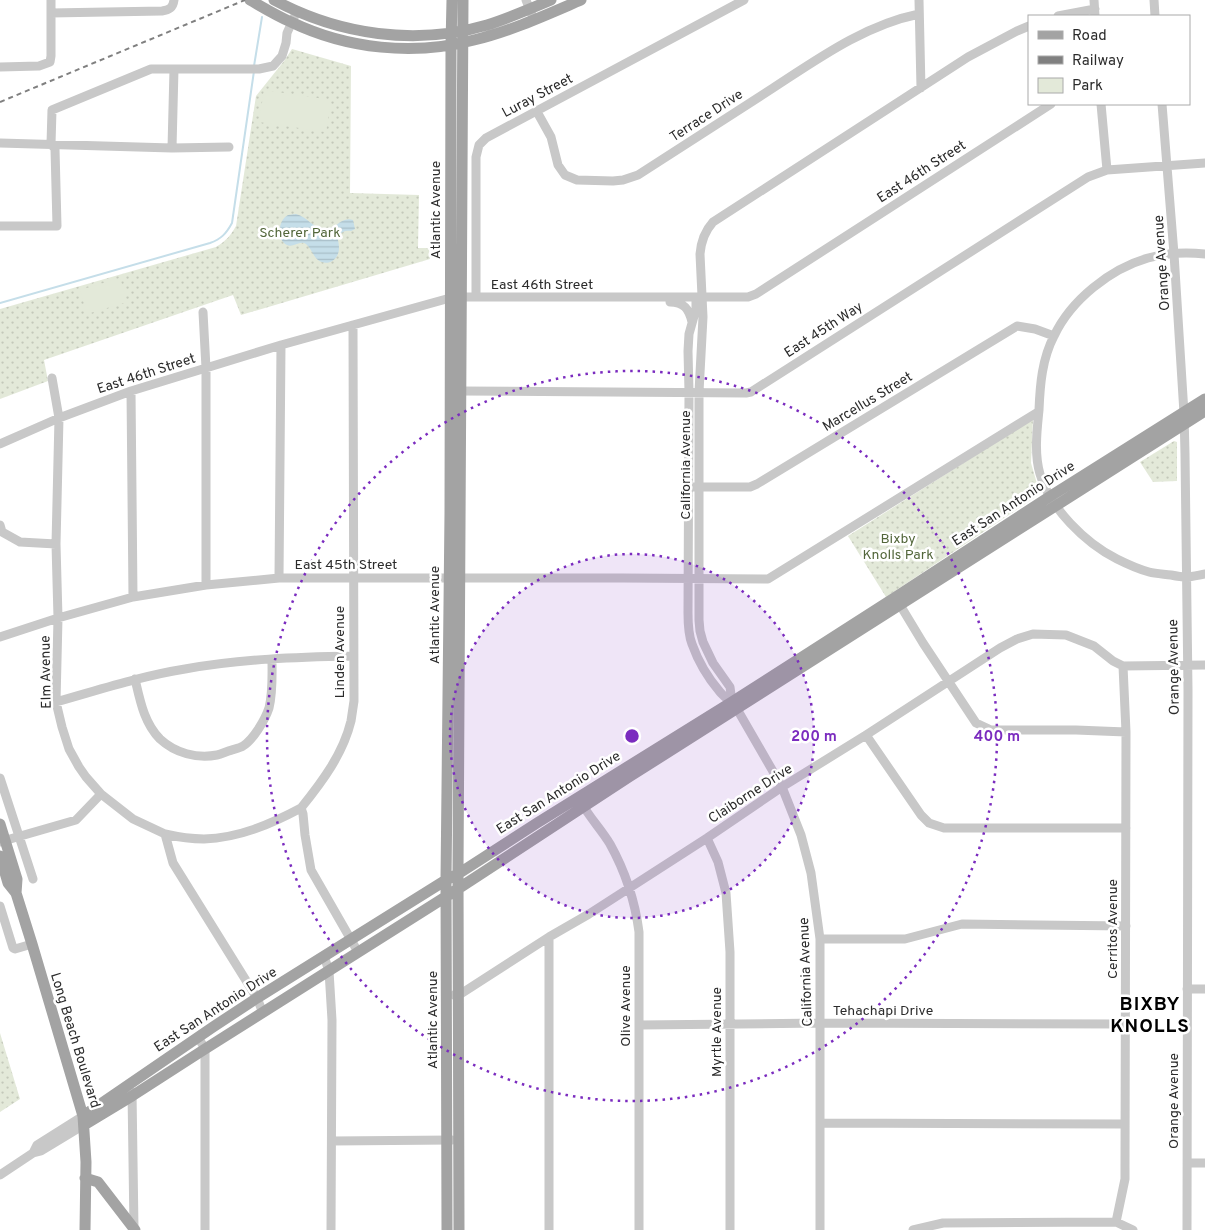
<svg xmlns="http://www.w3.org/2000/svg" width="1205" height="1230" viewBox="0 0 1205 1230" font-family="Overpass,sans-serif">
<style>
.green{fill:url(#green-dots)}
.pitch{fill:#e3e9d9}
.water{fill:url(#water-rules)}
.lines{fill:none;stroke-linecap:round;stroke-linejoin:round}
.stream{stroke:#c5dee9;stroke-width:2}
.minor{stroke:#c8c8c8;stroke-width:9}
.major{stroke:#a3a3a3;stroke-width:11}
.rail{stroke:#808080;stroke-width:2;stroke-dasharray:5 4;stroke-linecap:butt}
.ring{fill:none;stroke:#7b2cbf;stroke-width:2.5;stroke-dasharray:2.5 5}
.labels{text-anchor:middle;stroke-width:5;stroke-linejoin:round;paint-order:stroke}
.street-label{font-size:14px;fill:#2b2b2b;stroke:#fff}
.park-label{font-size:14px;fill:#52663a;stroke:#fff}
.district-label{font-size:19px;font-weight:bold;letter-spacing:1px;fill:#000;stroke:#fff}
.centre{fill:#7b2cbf;stroke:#fff;stroke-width:2.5}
.ring-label{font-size:15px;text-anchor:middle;font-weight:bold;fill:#7b2cbf;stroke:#fff;stroke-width:5;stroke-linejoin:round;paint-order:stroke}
</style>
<defs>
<pattern id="green-dots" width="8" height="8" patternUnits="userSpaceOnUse" patternTransform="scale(1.25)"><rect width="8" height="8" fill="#e3e9d9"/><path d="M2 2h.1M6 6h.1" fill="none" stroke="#c3c8ba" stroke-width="1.8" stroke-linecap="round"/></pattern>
<pattern id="water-rules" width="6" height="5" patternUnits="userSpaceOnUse" patternTransform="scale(1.25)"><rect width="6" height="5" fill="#c5dee9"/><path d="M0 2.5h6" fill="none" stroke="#a9bfc8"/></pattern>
</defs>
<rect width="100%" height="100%" fill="#fff"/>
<!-- green -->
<path class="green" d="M292,49L351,66L350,193L419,195L418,248H427L429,250L430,259L241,315L233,295L44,360L48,381L0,399V309L216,247C226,241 231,235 236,226L256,96L284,61Z
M1033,419L1031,463L1040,494L886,597L848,536Z
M1174,441L1177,442V481L1153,482L1140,462Z
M0,1033L20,1099L0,1112Z"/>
<!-- pitch -->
<path class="pitch" d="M264,90L331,100L326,132L259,122Z
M120,278L127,302L87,314L80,290Z"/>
<!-- water -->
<path class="water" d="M296,214C308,217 312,228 324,229C336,230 341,216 353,220L355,229L351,231C345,230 342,232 337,236C338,240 339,244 339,248C339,260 327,267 318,260C313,256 311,248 306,244C300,240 293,248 287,245C276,240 278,220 288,215C289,215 295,214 296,214Z"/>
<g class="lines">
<!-- stream -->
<path class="stream" d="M254,66L262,17
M0,303L210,243C221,239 226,234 232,223L254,71"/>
<!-- minor -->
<path class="minor" d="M526,0L532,15
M919,0L921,88
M1094,0L1095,16
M1154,0L1155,16
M51,13L162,11C169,10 173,8 174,0
M1058,16L1095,9
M0,67L39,66L50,62L51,56V0
M1101,104L1107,170
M1162,104L1174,254L1184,413L1185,454L1188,690L1187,1230
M536,110L551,137L558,165L565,175L577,180L613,181L623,180L638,175C683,146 728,117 773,88C819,58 865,25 919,14
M0,143L172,148L229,147
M172,148L174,69
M0,226H57L55,149L51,144L52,110L151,69H259L273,66L282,56L286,43L287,33L297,11
M1205,254C1187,252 1166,253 1148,258C1110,269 1071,300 1054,336C1042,359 1040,385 1039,410C1037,430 1034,454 1040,474C1050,508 1085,543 1117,559C1127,564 1138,569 1149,572C1156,574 1164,574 1171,575C1176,576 1181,577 1186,577C1192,577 1199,575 1205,574
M476,297V157L479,145L486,138L744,0
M696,297V309L689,334L688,351L689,392L688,613C688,623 688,634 692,644C698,661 708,678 720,692C725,698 732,702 737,709L782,787L801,835L811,873L820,939V1230
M670,302C684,302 689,309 692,322
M203,312L206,368V585
M353,325L354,701C353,708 352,714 351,721C343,754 322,782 301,808L303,814L305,835L311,870L358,952
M52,378L59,418L56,544L58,618L56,702L62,727L69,749L79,767L86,777L101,794L133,819L165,834L173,863L257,998L263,1013
M131,391L133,597
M460,391L746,393L751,392L1088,177L1107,170L1205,163
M0,444L59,418L131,391L281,345L450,298L461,297H748L756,294L1051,104
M694,487H750L757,484L1017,326L1035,329L1054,336
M0,525L2,532L20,542L56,544
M279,578L281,345
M897,600L923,643L976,723L991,730H1076L1126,732
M0,637L58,618L133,597L206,585L279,578H623L768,579L1038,412
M135,679C140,700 144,723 160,739C175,753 197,759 217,755C222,754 227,751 232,750C235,749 240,748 243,746C253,740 265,720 269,708C273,692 272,675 272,659
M56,702C99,690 141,676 185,669C241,659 297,657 353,656
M732,702L730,687L713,663L703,642L700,631L699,620V392L703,317L700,254C701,242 704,232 713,222L968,57L1017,31L1029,26
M866,735L921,815L929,823L944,828H1126
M0,778L33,879
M581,802C589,817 601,829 610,844C625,871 635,901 639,932V1230
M165,834C178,837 191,839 204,839C239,838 271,824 301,808
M707,838L718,862L726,893L730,952V1230
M0,842L76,820L101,794
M0,906L13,948L15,949L32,944
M549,937V1230
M820,939H905L962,924L1126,926
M324,956L329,971L332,1020L331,1230
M1187,989H1205
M454,995H459L549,937L589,914L707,838L782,787L866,735L1000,648L1017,639L1033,634L1066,635L1094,646L1113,661L1123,666L1205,665
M639,1025L821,1023L1126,1024
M198,1037L205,1049V1230
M132,1092L134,1229
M820,1123L1125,1124
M332,1141L452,1140
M33,1153L37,1145L83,1116
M1187,1163H1205
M0,1175L33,1153L41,1151L84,1125
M1116,1222L1125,1179V1168L1126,732L1123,666
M913,1230L943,1223L1116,1222L1133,1230"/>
<!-- major -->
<path class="major" d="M250,0C264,8 277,16 291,22C347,49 414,56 474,40C511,31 546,15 581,0
M274,0C339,35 416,46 487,25C509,18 530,9 551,0
M0,824L17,879L16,893
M0,856L8,883L16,893L32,944L83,1116L86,1162L85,1230
M83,1116L213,1027L257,998L446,880L458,874L537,823L732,702L896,597L1049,497L1205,399
M84,1125L132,1096L205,1049L447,896L629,777L1205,411
M85,1178L98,1182L135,1230
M447,1230L446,880L450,513L451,45L452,0
M459,1230L458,874L463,0"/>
<!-- rail -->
<path class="rail" d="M0,102L245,0"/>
</g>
<!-- distance rings -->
<circle cx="632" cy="736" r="182" fill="#7b2cbf" fill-opacity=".12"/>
<g class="ring">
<circle cx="632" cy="736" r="182"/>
<circle cx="632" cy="736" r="365"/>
</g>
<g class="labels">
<!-- street labels -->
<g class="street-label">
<text transform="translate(537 95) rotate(-28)" y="5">Luray Street</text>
<text transform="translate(706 115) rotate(-33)" y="5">Terrace Drive</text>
<text transform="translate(921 171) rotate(-33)" y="5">East 46th Street</text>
<text transform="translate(435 210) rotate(-90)" y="5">Atlantic Avenue</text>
<text transform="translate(1161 263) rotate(-94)" y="5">Orange Avenue</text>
<text x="542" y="289">East 46th Street</text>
<text transform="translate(823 329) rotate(-33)" y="5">East 45th Way</text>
<text transform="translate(146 373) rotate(-18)" y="5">East 46th Street</text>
<text transform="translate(867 401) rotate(-31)" y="5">Marcellus Street</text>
<text transform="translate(685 465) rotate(-90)" y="5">California Avenue</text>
<text transform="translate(1013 503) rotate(-33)" y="5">East San Antonio Drive</text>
<text x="346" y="569">East 45th Street</text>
<text transform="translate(434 615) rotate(-90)" y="5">Atlantic Avenue</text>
<text transform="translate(339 652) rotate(-90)" y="5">Linden Avenue</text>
<text transform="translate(1173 667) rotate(-91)" y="5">Orange Avenue</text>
<text transform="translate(45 672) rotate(-91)" y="5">Elm Avenue</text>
<text transform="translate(558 792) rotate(-32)" y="5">East San Antonio Drive</text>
<text transform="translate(750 793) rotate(-33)" y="5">Claiborne Drive</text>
<text transform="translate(1112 929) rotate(-90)" y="5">Cerritos Avenue</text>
<text transform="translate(805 972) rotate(-92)" y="5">California Avenue</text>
<text transform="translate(625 1006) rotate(-90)" y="5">Olive Avenue</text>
<text transform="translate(215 1009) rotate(-33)" y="5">East San Antonio Drive</text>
<text x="883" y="1015">Tehachapi Drive</text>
<text transform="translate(432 1020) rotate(-90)" y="5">Atlantic Avenue</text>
<text transform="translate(716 1032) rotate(-90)" y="5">Myrtle Avenue</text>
<text transform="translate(76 1040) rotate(73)" y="5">Long Beach Boulevard</text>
<text transform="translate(1173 1101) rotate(-90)" y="5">Orange Avenue</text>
</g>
<!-- park labels -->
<g class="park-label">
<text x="300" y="237">Scherer Park</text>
<text x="898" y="543">Bixby<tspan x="898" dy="16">Knolls Park</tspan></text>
</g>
<!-- district labels -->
<g class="district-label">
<text x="1150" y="1010">BIXBY<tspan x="1150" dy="22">KNOLLS</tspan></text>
</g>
</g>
<circle cx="632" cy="736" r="8" class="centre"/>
<g class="ring-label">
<text x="814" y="741">200 m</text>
<text x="997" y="741">400 m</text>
</g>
<!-- legend -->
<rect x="1028" y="15" width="162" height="90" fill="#ffffff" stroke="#aaaaaa"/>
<rect x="1038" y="31" width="25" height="8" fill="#a3a3a3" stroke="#aaaaaa"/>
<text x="1072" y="40" font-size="15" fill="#2b2b2b">Road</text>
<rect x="1038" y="56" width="25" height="8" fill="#808080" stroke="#aaaaaa"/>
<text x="1072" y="65" font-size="15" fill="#2b2b2b">Railway</text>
<rect x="1038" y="78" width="25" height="15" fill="#e3e9d9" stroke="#aaaaaa"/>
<text x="1072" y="90" font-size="15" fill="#2b2b2b">Park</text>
</svg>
